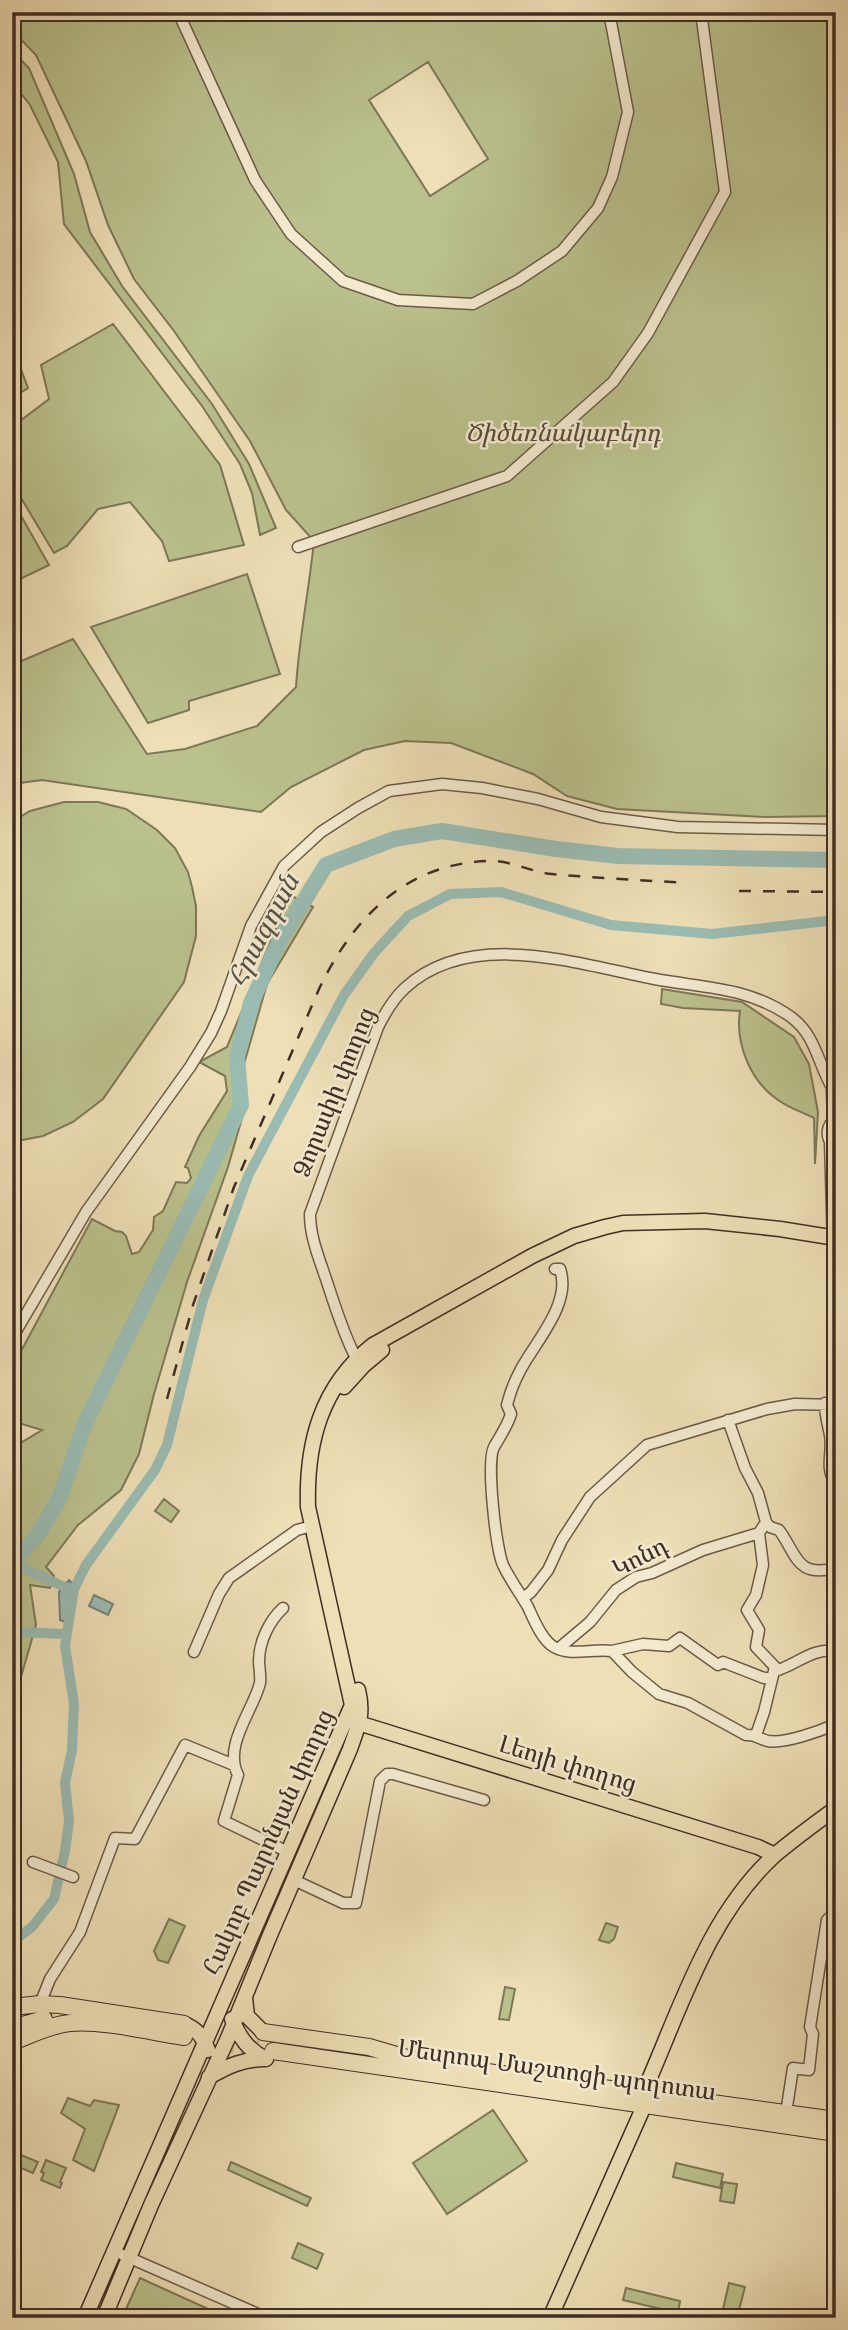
<svg xmlns="http://www.w3.org/2000/svg" width="848" height="2330" viewBox="0 0 848 2330" font-family="'Old Standard TT','Noto Serif Armenian',serif">
<style>
.green{fill:#bac18d;stroke:#7d7858;stroke-width:2;fill-rule:evenodd}
.water{fill:#9abcb3;stroke:#76837a;stroke-width:2}
.lines{fill:none;stroke-linecap:round;stroke-linejoin:round}
.canal{stroke:#9abcb3;stroke-width:10}
.river{stroke:#9abcb3;stroke-width:16}
.highway-tunnel{stroke:#cbbc99;stroke-width:16;stroke-dasharray:16 8;stroke-linecap:butt}
.minor-casing{stroke:#6c5a48;stroke-width:13}
.major-casing{stroke:#402e24;stroke-width:17}
.highway-casing{stroke:#402e24;stroke-width:18}
.minor{stroke:#f4ead0;stroke-width:10}
.major{stroke:#eedfb6;stroke-width:14}
.highway{stroke:#eedfb6;stroke-width:16}
.rail{stroke:#402e24;stroke-width:2.5;stroke-dasharray:12 12;stroke-linecap:butt}
.labels{text-anchor:middle;stroke-width:5;stroke-linejoin:round;paint-order:stroke}
.park-label{font-size:24px;font-style:italic;fill:#584b39;stroke:#f4ead0}
.street-label{font-size:24px;fill:#402e24;stroke:#f4ead0}
.water-label{font-size:26px;font-style:italic;fill:#565248;stroke:#f4ead0}
</style>
<rect width="100%" height="100%" fill="#eedfb6"/>
<filter id="stains"><feTurbulence type="fractalNoise" baseFrequency=".00286" numOctaves="4"/><feColorMatrix values="0 0 0 0 .2 0 0 0 0 .09 0 0 0 0 .02 0 0 0 .5 -.17"/></filter>
<radialGradient id="worn" r=".72"><stop offset=".6" stop-color="#630" stop-opacity="0"/><stop offset="1" stop-color="#630" stop-opacity=".3"/></radialGradient>
<!-- green -->
<path class="green" d="M12,12H836V816L766,817L617,809L567,796L533,774L451,743L405,741L364,750L291,787L261,812L42,780L12,784V665L73,639L147,754L185,749L257,726L296,687C299,638 309,590 314,541L286,510L250,441L174,331L134,279L108,225L86,161L36,55L12,30ZM428,62L488,159L430,196L369,100Z
M12,51L29,68L74,174L90,232L122,286L212,404L249,464L276,528L260,535L252,493L240,464L202,406L64,224L58,162L30,105L12,82Z
M113,324L220,465L244,545L169,561L162,541L130,502L98,509L67,546L54,553L12,483V427L49,399L41,365Z
M12,345L28,388L12,398Z
M12,500L49,565L12,583Z
M247,574L280,674L189,701V710L148,723L91,627Z
M64,802H98L126,809L157,830L175,848L188,872L192,887L196,906V936L184,982L103,1099L73,1122L43,1136L12,1142V822L30,811Z
M282,891L313,907L267,984L244,1064V1111L228,1167L187,1282L154,1394L139,1454L121,1490L78,1525L46,1567L54,1576L50,1588L30,1585L36,1625L12,1708V1642L17,1625L12,1623V1444L22,1442L42,1430L12,1421V1368L92,1219L115,1231L122,1232L126,1236L132,1254L139,1252L153,1230L154,1217L163,1211L176,1182L187,1183L191,1178L188,1168L185,1167L199,1136L227,1091L225,1076L199,1062L227,1047L277,926Z
M662,989L742,1002L794,1037L809,1064L818,1112L815,1164L814,1118C802,1112 789,1108 778,1100C750,1081 735,1043 740,1011L683,1008L661,1004Z
M164,1499L179,1511L171,1522L155,1511Z
M169,1919L185,1926L168,1963L158,1960L154,1951Z
M606,1923L618,1927L614,1939L609,1943L599,1940Z
M505,1987L515,1989L509,2020L499,2019Z
M68,2098L90,2106L94,2100L119,2105L94,2171L73,2160L85,2129L61,2113Z
M493,2110L527,2161L447,2214L413,2163Z
M21,2155L38,2162L33,2173L16,2166Z
M46,2160L66,2168L60,2182L62,2183L60,2188L41,2180L44,2173L41,2172Z
M231,2162L311,2198L307,2206L228,2170Z
M676,2163L723,2174L720,2188L673,2177Z
M723,2182L737,2184L734,2203L720,2201Z
M298,2243L323,2254L317,2269L292,2258Z
M140,2278L228,2318H122Z
M729,2283L745,2287L737,2318H721Z
M626,2288L680,2301L678,2313L623,2300Z"/>
<!-- water -->
<path class="water" d="M69,1580L73,1584L65,1622L60,1620L59,1592Z
M94,1595L113,1604L108,1615L89,1606Z"/>
<g class="lines">
<!-- canal -->
<path class="canal" d="M12,1563L67,1588L65,1598
M15,1632L67,1634
M12,1942L32,1927L54,1899L65,1851L69,1821L65,1783L72,1750L74,1704L65,1646L74,1589L86,1565L155,1470L167,1445L203,1300L248,1176L344,995L374,953L408,916L450,894L501,892L611,925L712,934L836,920"/>
<!-- river -->
<path class="river" d="M12,1563L39,1533L60,1497L85,1423L241,1105L237,1057L251,1003L281,938L326,865L394,839L442,831L556,849L618,856L836,860"/>
<!-- highway-tunnel -->
<path class="highway-tunnel" d="M171,2036L259,2049"/>
<!-- minor casing -->
<g class="minor-casing">
<path id="minor" d="M178,12L255,180L291,234L343,281L398,300L473,304L517,281L562,251L598,208L612,177L628,112L609,12
M298,547L507,476L613,382L648,333L725,192L701,12
M832,1089L833,1121
M830,1142L833,1245
M833,1146C825,1136 826,1126 836,1118
M555,1269H560C572,1303 536,1341 521,1369C515,1380 510,1392 507,1405L511,1414C507,1427 500,1436 494,1447C486,1462 496,1549 503,1565C510,1580 520,1593 528,1607C534,1620 542,1640 554,1647C571,1657 593,1648 612,1651L632,1672L659,1694L688,1703L746,1735C755,1734 759,1739 768,1741C785,1744 820,1731 836,1724
M12,1338L86,1212L190,1067L211,1033L221,1011L251,926L284,866L321,832L358,808L389,791L442,784L482,788L538,799L601,817L678,827L836,830
M356,1358C343,1333 335,1306 326,1279C319,1258 310,1237 310,1214L378,1027C385,1013 394,998 405,988C473,926 582,966 660,980C708,988 750,988 791,1017C818,1037 818,1068 836,1094
M825,1403C825,1414 827,1421 829,1430C835,1452 823,1464 836,1485
M728,1420L745,1468L758,1493L766,1522L770,1527L779,1530C798,1556 796,1578 836,1568
M523,1598L531,1592L548,1570L562,1540L590,1497L647,1445L767,1409L795,1404L836,1405
M283,1608C269,1621 259,1642 259,1661C259,1668 261,1676 260,1683C253,1711 223,1745 238,1775L224,1821L288,1852
M558,1649L590,1622L616,1590L636,1577L652,1573L703,1550L759,1533L766,1522
M612,1651L643,1644L669,1646L680,1638L718,1665L723,1662L764,1678H771
M194,1652L219,1594L229,1578L297,1530L312,1526
M775,1667L778,1670C799,1663 812,1648 836,1651
M756,1735L764,1712L775,1667L756,1647L759,1630L747,1610L756,1595L763,1565L759,1533
M33,1862L73,1877
M294,1880L343,1903H356L380,1781L387,1774H393L484,1800
M40,2004L50,1979L80,1932L115,1838L135,1839L185,1745L234,1765
M786,2113L793,2068L809,2070L813,2034L810,2027L827,1920L836,1912
M123,2255L267,2318"/>
</g>
<!-- major casing -->
<g class="major-casing">
<path id="major" d="M344,1387L363,1366L382,1350
M352,1721L758,1847L775,1855
M245,1998L247,2016L263,2032
M232,2019C239,2037 248,2050 266,2059
M184,2024C197,2029 203,2037 208,2050
M209,2077C228,2066 243,2059 265,2059
M85,2318L352,1705L308,1507C306,1443 321,1386 373,1345L532,1256L574,1236L605,1227L623,1223L705,1221L780,1229L836,1238
M104,2318L151,2205L228,2038L270,1935L350,1749C358,1726 364,1715 358,1690
M550,2318L644,2106L649,2094L648,2082C682,2004 710,1913 776,1854C795,1838 816,1823 836,1808"/>
</g>
<!-- highway casing -->
<g class="highway-casing">
<path id="highway" d="M12,2007L40,2004L60,2005L184,2024
M12,2028L44,2019
M263,2032L369,2047L417,2061
M12,2042C31,2035 50,2025 70,2023C103,2020 150,2032 184,2037
M273,2051L836,2133
M408,2061L836,2120"/>
</g>
<!-- minor -->
<use href="#minor" class="minor"/>
<!-- major -->
<use href="#major" class="major"/>
<!-- highway -->
<use href="#highway" class="highway"/>
<!-- rail -->
<path class="rail" d="M739,891L836,892
M167,1399L193,1305L234,1187L319,989C353,918 406,863 489,861C510,860 531,872 552,874C596,878 641,880 686,883"/>
</g>
<g class="labels">
<!-- park labels -->
<g class="park-label">
<text x="563" y="441">Ծիծեռնակաբերդ</text>
</g>
<!-- street labels -->
<g class="street-label">
<text transform="translate(334 1092) rotate(-68)" y="8">Ձորափի փողոց</text>
<text transform="translate(640 1557) rotate(-27)" y="8">Կոնդ</text>
<text transform="translate(568 1764) rotate(17)" y="8">Լեոյի փողոց</text>
<text transform="translate(268 1842) rotate(-66)" y="8">Հակոբ Պարոնյան փողոց</text>
<text transform="translate(557 2070) rotate(8)" y="8">Մեսրոպ Մաշտոցի պողոտա</text>
</g>
<!-- water labels -->
<g class="water-label">
<text transform="translate(263 930) rotate(-62)" y="9">Հրազդան</text>
</g>
</g>
<!-- margin -->
<rect width="848" height="2330" fill="none" stroke="#eedfb6" stroke-width="42"/>
<rect x="14" y="14" width="820" height="2302" fill="none" stroke="#402e24" stroke-width="3.5"/>
<rect x="21" y="21" width="806" height="2288" fill="none" stroke="#402e24" stroke-width="2"/>
<rect width="100%" height="100%" filter="url(#stains)"/>
<rect width="100%" height="100%" fill="url(#worn)"/>
</svg>
